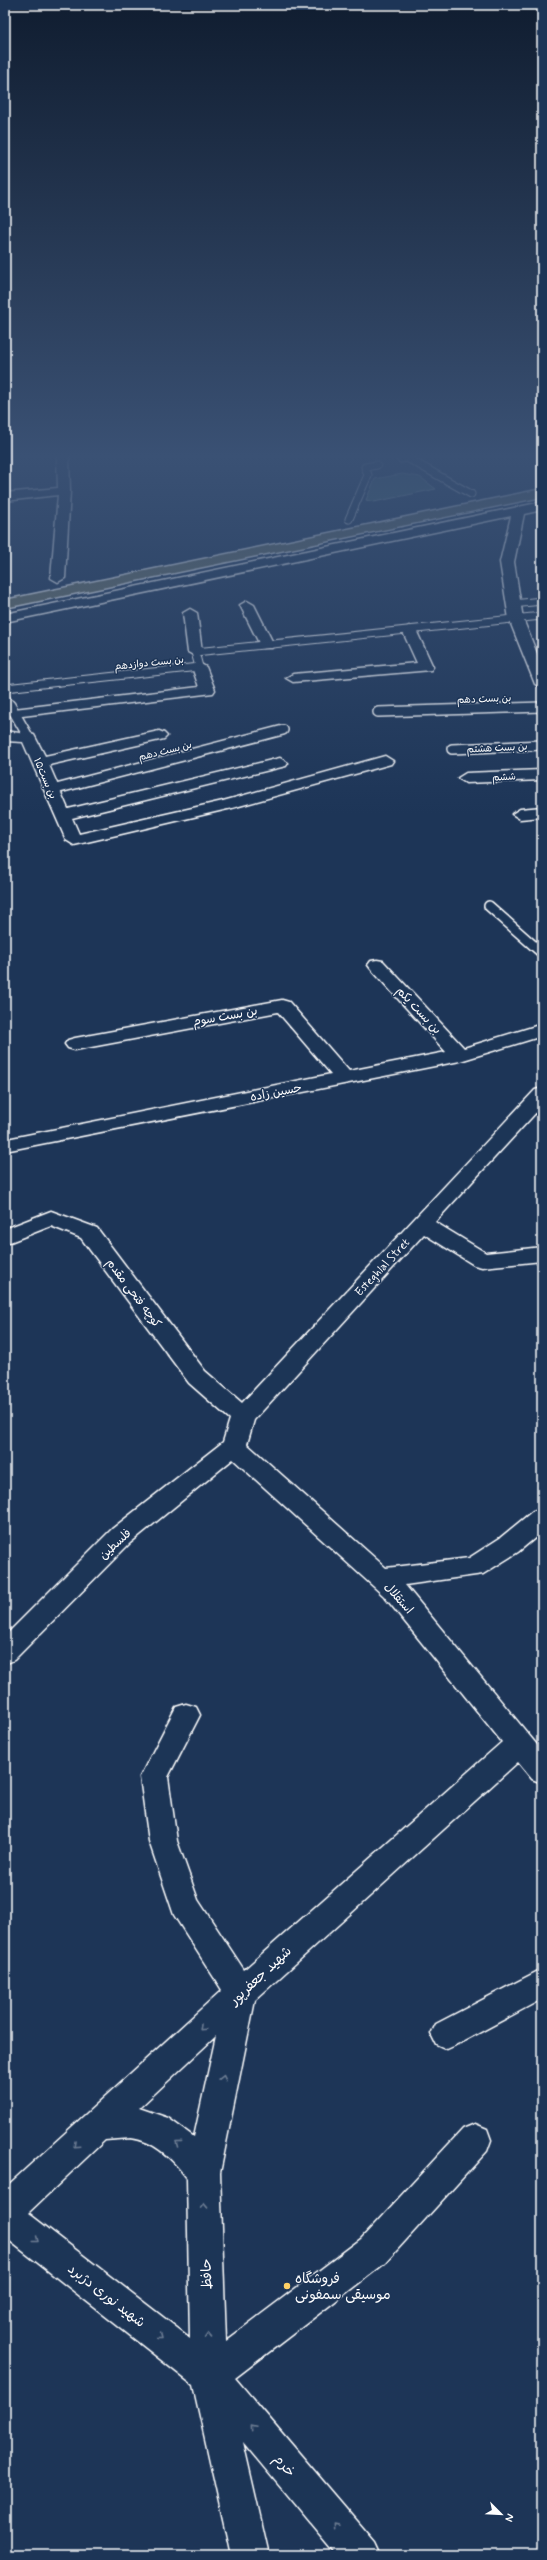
<svg xmlns="http://www.w3.org/2000/svg" width="547" height="2560" viewBox="0 0 547 2560" font-family="Mynerve,'Playpen Sans Arabic',sans-serif">
<style>
.green{fill:#476f74;stroke:#a3b7ba}
.lines{fill:none;stroke-linecap:round;stroke-linejoin:round}
.service-far1-casing{stroke:#fff;stroke-width:9}
.service-casing{stroke:#fff;stroke-width:12}
.minor-casing{stroke:#fff;stroke-width:3}
.trunk-casing{stroke:#fff;stroke-width:3}
.service-far1{stroke:#1d3557;stroke-width:7}
.service{stroke:#1d3557;stroke-width:9}
.minor{fill:#1d3557;fill-rule:evenodd}
.trunk{fill:#6a7165;fill-rule:evenodd}
.oneway{stroke:#6c7c92}
.poi-dot{fill:#ffd166;stroke:#1d3557;stroke-width:1.5}
.labels{text-anchor:middle;stroke-width:3;stroke-linejoin:round;paint-order:stroke}
.far-street-label{font-size:10px;fill:#fff;stroke:#1d3557}
.street-label{font-size:12px;fill:#fff;stroke:#1d3557}
.near-street-label{font-size:14px;fill:#fff;stroke:#1d3557}
.near-poi-label{font-size:14px;fill:#fff;stroke:#1d3557;text-anchor:start}
</style>
<rect width="100%" height="100%" fill="#1d3557"/>
<filter id="ink" filterUnits="userSpaceOnUse"><feTurbulence type="fractalNoise" baseFrequency=".025" numOctaves="2"/><feDisplacementMap in="SourceGraphic" scale="8" xChannelSelector="R" yChannelSelector="G"/><feConvolveMatrix kernelMatrix="1 2 1 2 8 2 1 2 1" color-interpolation-filters="sRGB"/></filter>
<g filter="url(#ink)">
<!-- green -->
<path class="green" d="M402,474L420,477L436,489L374,502L366,500L375,479Z"/>
<g class="lines">
<!-- service-far1 casing -->
<g class="service-far1-casing">
<path id="service-far1" d="M401,459L407,458L471,494
M349,519L368,475L365,467L377,465
M513,604L542,601
M5,688L199,667L195,652L542,616
M5,696L11,706"/>
</g>
<!-- service casing -->
<g class="service-casing">
<path id="service" d="M10,705L29,738
M378,712L542,707
M452,749L542,745
M52,790L283,730
M489,906L542,953"/>
</g>
<!-- minor casing -->
<g class="minor-casing">
<path id="minor" d="M57,456H69L70,491L65,578L58,582L51,578L58,495L5,501V493L58,488Z
M542,502V510L524,514L514,562L523,619L542,666V688L535,684L509,619L500,562L511,516L5,622V614Z
M247,601L254,605L274,645L272,648H262L260,645L240,605Z
M190,609L197,613L202,652L195,656L188,652L183,613Z
M409,626L416,630L433,667L431,670L293,682L286,678L293,674L417,663L402,630Z
M199,663L206,667L215,690L213,693L14,717L7,713L14,709L199,687L192,667Z
M5,731L34,735L45,756L159,731L164,733L167,736L164,739L49,765L68,809L280,758L288,763L286,766L72,818L79,834L223,801L385,756L393,761L391,764L232,808L74,845L66,840L23,742L5,741Z
M542,770V780L466,783L458,778L466,773Z
M542,807V817L520,819L512,814L520,809Z
M377,960L383,961L464,1048L542,1024V1036L460,1061L5,1151V1139H7L331,1074L278,1012L75,1050L68,1048L65,1044L68,1040L75,1038L282,1000L289,1002L349,1071L446,1052L371,969L368,965L371,961Z
M542,1088V1106L435,1222L486,1253L542,1247V1261L482,1267L474,1265L424,1234L254,1420L247,1444L386,1568L469,1558L500,1538L533,1511L542,1509V1532L518,1552L483,1574L405,1585L542,1751V1783L532,1779L518,1762L255,2000L220,2173L226,2341L361,2239L463,2129L475,2124L487,2129L491,2140L487,2151L385,2263L235,2378L375,2542L381,2555H337L243,2442L269,2555H231L193,2385L5,2237V2188L222,1990L174,1915L149,1841L140,1777L176,1707L186,1704L196,1707L200,1715L168,1777L177,1841L198,1900L244,1970L502,1742L384,1596L233,1459L130,1543L14,1660L5,1664V1636L112,1529L223,1442L230,1419L189,1383L81,1238L51,1226L5,1244V1229L51,1211L97,1228L205,1371L242,1403L535,1090ZM216,2036L194,2137L168,2118L139,2108ZM131,2138C155,2141 173,2159 187,2178L190,2338L28,2213L105,2140Z
M542,1969V1999L458,2044L447,2049L436,2044L431,2034L436,2024Z"/>
</g>
<!-- trunk casing -->
<g class="trunk-casing">
<path id="trunk" d="M542,489V497L5,608V600Z"/>
</g>
<!-- service-far1 -->
<use href="#service-far1" class="service-far1"/>
<!-- service -->
<use href="#service" class="service"/>
<!-- minor -->
<use href="#minor" class="minor"/>
<!-- trunk -->
<use href="#trunk" class="trunk"/>
</g>
<!-- one-way arrows -->
<defs><path id="oneway-chevron" d="M-2-3.5L2.5 0L-2 3.5" fill="none" stroke-width="1.6" stroke-linecap="round" stroke-linejoin="round"/></defs>
<g class="oneway">
<use href="#oneway-chevron" transform="translate(202 2028) rotate(137)"/>
<use href="#oneway-chevron" transform="translate(223 2078) rotate(-78)"/>
<use href="#oneway-chevron" transform="translate(178 2143) rotate(-144)"/>
<use href="#oneway-chevron" transform="translate(76 2145) rotate(137)"/>
<use href="#oneway-chevron" transform="translate(204 2206) rotate(-92)"/>
<use href="#oneway-chevron" transform="translate(36 2240) rotate(38)"/>
<use href="#oneway-chevron" transform="translate(208 2336) rotate(-92)"/>
<use href="#oneway-chevron" transform="translate(160 2337) rotate(38)"/>
<use href="#oneway-chevron" transform="translate(253 2427) rotate(-131)"/>
<use href="#oneway-chevron" transform="translate(337 2525) rotate(-131)"/>
</g>
</g>
<!-- sky -->
<linearGradient id="sky" x2="0" y2="1"><stop stop-color="#101d30"/><stop offset="0.56" stop-color="#3a5174"/><stop offset="1" stop-color="#3a5174" stop-opacity="0"/></linearGradient>
<rect width="547" height="814" fill="url(#sky)"/>
<!-- markers -->
<circle class="poi-dot" cx="287" cy="2286" r="4"/>
<g class="labels">
<!-- far-street labels -->
<g class="far-street-label">
<text transform="translate(149 662) rotate(-6)" y="4">بن بست دوازدهم</text>
<text transform="translate(484 698) rotate(-2)" y="4">بن بست دهم</text>
<text transform="translate(497 747) rotate(-3)" y="4">بن بست هشتم</text>
<text transform="translate(165 750) rotate(-14)" y="4">بن بست دهم</text>
<text transform="translate(504 776) rotate(-2)" y="4">ششم</text>
<text transform="translate(46 778) rotate(67)" y="4">بن بست۱۵</text>
</g>
<!-- street labels -->
<g class="street-label">
<text transform="translate(419 1010) rotate(47)" y="4">بن بست یکم</text>
<text transform="translate(225 1016) rotate(-10)" y="4">بن بست سوم</text>
<text transform="translate(276 1092) rotate(-11)" y="4">حسین زاده</text>
<text transform="translate(382 1267) rotate(-47)" y="4">Esteghlal Stret</text>
<text transform="translate(134 1293) rotate(53)" y="4">کوچه فتحی مقدم</text>
<text transform="translate(115 1544) rotate(-43)" y="4">فلسطین</text>
<text transform="translate(399 1598) rotate(49)" y="4">استقلال</text>
</g>
<!-- near-street labels -->
<g class="near-street-label">
<text transform="translate(260 1975) rotate(-43)" y="5">شهید جعفرپور</text>
<text transform="translate(206 2274) rotate(-92)" y="5">حافظ</text>
<text transform="translate(107 2295) rotate(38)" y="5">شهید نوری دژبرد</text>
<text transform="translate(285 2465) rotate(49)" y="5">خرم</text>
</g>
<!-- near-poi labels -->
<g class="near-poi-label">
<text x="295" y="2283">فروشگاه<tspan x="295" dy="16">موسیقی سمفونی</tspan></text>
</g>
</g>
<!-- margin -->
<rect width="547" height="2560" fill="none" stroke="#1d3557" stroke-width="20"/>
<rect x="10" y="10" width="527" height="2540" fill="none" stroke="#fff" stroke-width="1.5" filter="url(#ink)"/>
<!-- north arrow -->
<g transform="translate(501 2514) rotate(114)" stroke="#1d3557" stroke-width="3" paint-order="stroke">
<path d="M0-3L7 15L0 10L-7 15Z" fill="#ffffff"/>
<text y="-6" font-size="11" font-weight="bold" text-anchor="middle" fill="#ffffff">N</text>
</g>
</svg>
